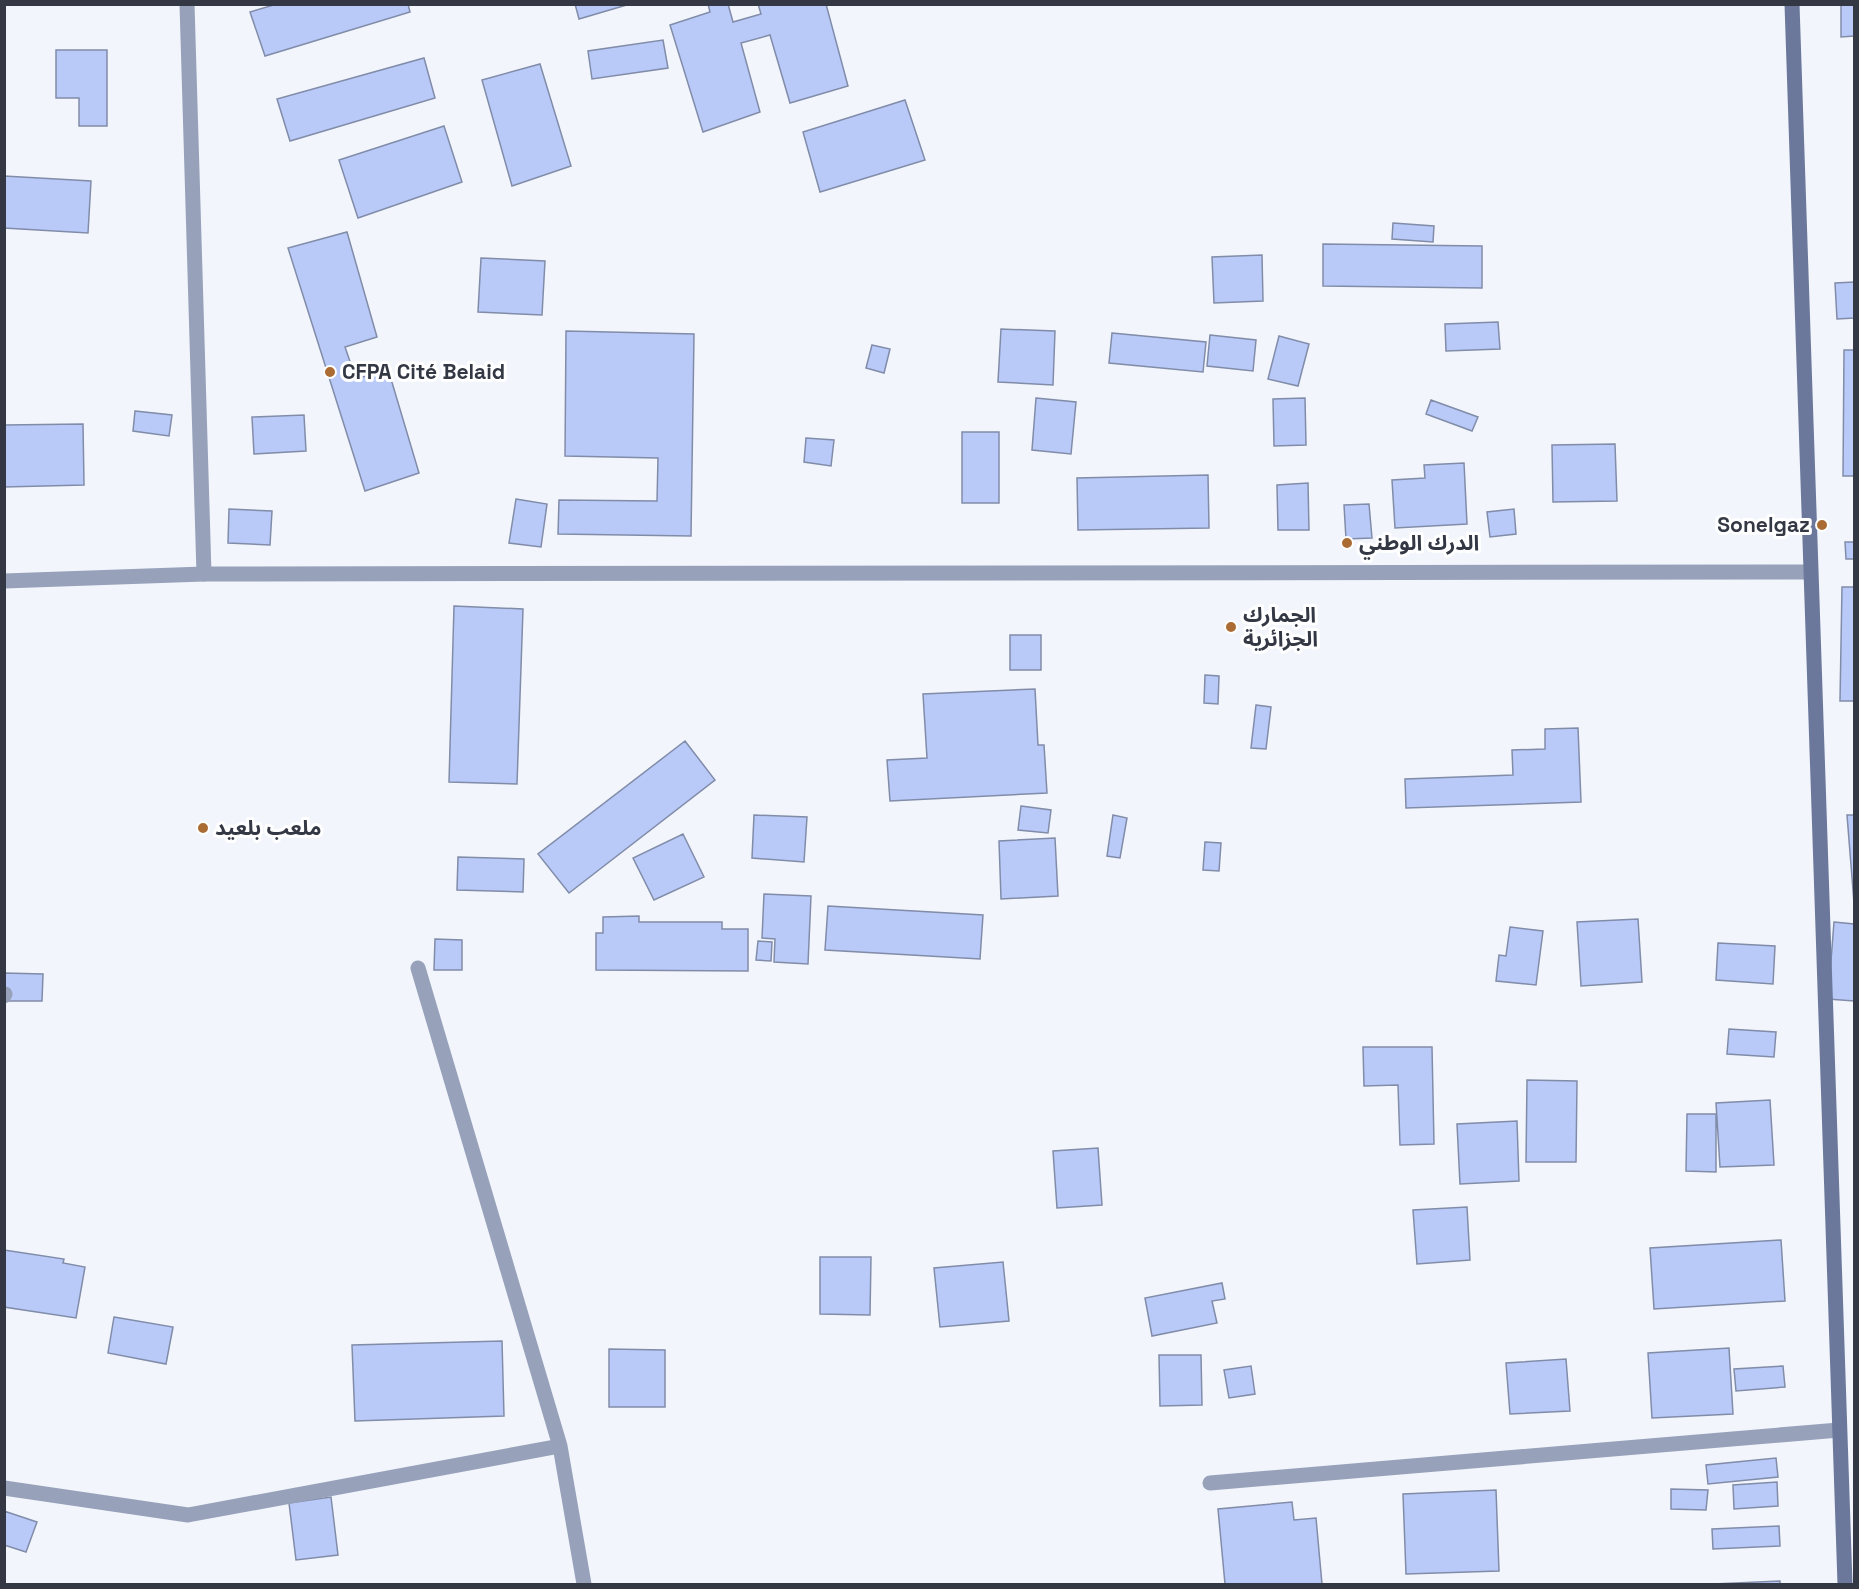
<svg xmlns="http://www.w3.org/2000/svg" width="1859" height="1589" viewBox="0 0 1859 1589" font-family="'Space Grotesk','Noto Sans Arabic',sans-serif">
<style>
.building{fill:#b9caf9;stroke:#818ca9;stroke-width:1.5}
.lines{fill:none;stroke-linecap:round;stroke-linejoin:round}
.minor{stroke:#97a1ba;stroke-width:15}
.tertiary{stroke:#97a1ba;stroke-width:15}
.secondary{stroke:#6b789c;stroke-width:15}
.poi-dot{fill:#ab6c34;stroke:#fff;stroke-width:2}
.labels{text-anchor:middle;stroke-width:6;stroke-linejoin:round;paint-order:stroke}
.poi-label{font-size:21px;font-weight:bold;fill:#333844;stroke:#fff;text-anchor:start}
</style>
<rect width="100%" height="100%" fill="#f2f5fb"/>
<!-- building -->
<path class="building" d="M277,4H408L410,12L265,56L250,12Z
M575,4H630L579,19Z
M708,4H728L733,22L761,14L758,4H826L848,86L790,103L770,35L741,43L760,112L703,132L670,25L710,12Z
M1841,4H1854V36L1841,37Z
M663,40L668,68L592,79L588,51Z
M56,50H107V126H79V98H56Z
M424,58L435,98L290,141L277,99Z
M540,64L571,166L512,186L482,80Z
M905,100L925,160L820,192L803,132Z
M444,126L462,182L358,218L339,160Z
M4,176L91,181L88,233L4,228Z
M1393,223L1434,226L1433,242L1392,239Z
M347,232L377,337L345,347L356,379L388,369L419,473L365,491L288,248Z
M1323,244L1482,246V288L1323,286Z
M1262,255L1263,301L1214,303L1212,257Z
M481,258L545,261L542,315L478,312Z
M1854,282V318L1837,319L1835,283Z
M1498,322L1500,349L1446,351L1445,324Z
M1001,329L1055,331L1053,385L998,382Z
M566,331L694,334L691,536L558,534L559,500L657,501L658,458L565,456Z
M1112,333L1206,342L1203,372L1109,363Z
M1210,335L1256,340L1253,371L1207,366Z
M1279,336L1309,344L1298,386L1268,379Z
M872,345L890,349L884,373L866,368Z
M1844,350H1854V476H1843Z
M1036,398L1076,402L1071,454L1032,450Z
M1305,398L1306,445L1274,446L1273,399Z
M1431,400L1478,417L1472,431L1426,414Z
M135,411L172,415L169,436L133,431Z
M304,415L306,451L254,454L252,417Z
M83,424L84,485L4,487V425Z
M962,432H999V503H962Z
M806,438L834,440L831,466L804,462Z
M1615,444L1617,501L1553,502L1552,445Z
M1464,463L1467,524L1395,528L1392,480L1425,478L1424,465Z
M1208,475L1209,528L1078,530L1077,478Z
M1308,483L1309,530H1278L1277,485Z
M516,499L547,504L541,547L509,543Z
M1369,504L1372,538L1346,539L1344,505Z
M229,509L272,511L270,545L228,543Z
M1514,509L1516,534L1490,537L1487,512Z
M1845,542H1854V559H1846Z
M1842,587H1854V701H1840Z
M454,606L523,609L517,784L449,782Z
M1010,635H1041V670H1010Z
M1205,675L1219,676L1218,704L1204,703Z
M1035,689L1038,745H1044L1047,793L890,801L887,760L927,758L923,694Z
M1256,705L1271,707L1266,749L1251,748Z
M1578,728L1581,802L1406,808L1405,779L1513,775L1512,750L1545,749V729Z
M685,741L715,780L569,893L538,854Z
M1021,806L1051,810L1048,833L1018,830Z
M754,815L807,817L804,862L752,858Z
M1113,815L1127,818L1120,858L1107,856Z
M1847,815H1854V903Z
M683,834L704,877L654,900L633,858Z
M1055,838L1058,896L1001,899L999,841Z
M1205,842L1221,843L1219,871L1203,870Z
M458,857L524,859L523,892L457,890Z
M764,894L811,896L808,964L774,962L775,939L762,938Z
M828,906L983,915L980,959L825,950Z
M639,916V922H722V929H748V971L596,970V933H603V917Z
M1638,919L1642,982L1581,986L1577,922Z
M1834,922L1854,924V1001L1828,999Z
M1510,927L1543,931L1536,985L1496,981L1499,955L1506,956Z
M435,939L462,940V970H434Z
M758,941L772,942L771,961L756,960Z
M1718,943L1775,946L1773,984L1716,980Z
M4,973L43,974L42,1001H4Z
M1729,1029L1776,1032L1774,1057L1727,1054Z
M1363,1047H1432L1434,1144L1400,1145L1398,1085L1364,1086Z
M1527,1080L1577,1081L1576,1162H1526Z
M1770,1100L1774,1165L1720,1167L1716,1103Z
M1687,1114H1716V1172L1686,1171Z
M1517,1121L1519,1181L1460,1184L1457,1124Z
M1098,1148L1102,1205L1057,1208L1053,1151Z
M1467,1207L1470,1260L1417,1264L1413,1210Z
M1781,1240L1785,1301L1654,1309L1650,1248Z
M4,1250L64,1259L63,1263L85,1267L76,1318L4,1307Z
M820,1257H871L870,1315L820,1314Z
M1003,1262L1009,1321L940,1327L934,1268Z
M1222,1283L1225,1299L1212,1301L1217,1323L1152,1336L1145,1298Z
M114,1317L173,1327L166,1364L108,1353Z
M502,1341L504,1416L355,1421L352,1345Z
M1729,1348L1733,1414L1652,1418L1648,1353Z
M609,1349L665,1350V1407H609Z
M1159,1355H1201L1202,1405L1160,1406Z
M1566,1359L1570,1411L1510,1414L1506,1363Z
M1251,1366L1255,1394L1229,1398L1224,1370Z
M1783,1366L1785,1387L1736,1391L1734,1369Z
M1776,1458L1778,1477L1708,1484L1706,1465Z
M1777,1482L1778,1506L1734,1509L1733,1485Z
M1671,1489L1708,1490L1706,1510L1671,1509Z
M1496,1490L1499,1571L1406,1574L1403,1494Z
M331,1497L338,1555L296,1560L289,1503Z
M1292,1502L1294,1520L1316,1518L1322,1584H1225L1218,1509Z
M4,1511L37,1522L26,1552L4,1545Z
M1779,1526L1780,1546L1713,1549L1712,1529Z
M1780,1581V1584H1713Z"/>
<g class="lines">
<!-- minor -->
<path class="minor" d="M187,4L204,574
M418,968L560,1446L584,1584
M4,996L5,994
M1210,1483L1839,1430
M4,1488L188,1515L560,1446"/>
<!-- tertiary -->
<path class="tertiary" d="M4,581L204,574L1810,572"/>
<!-- secondary -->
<path class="secondary" d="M1792,4L1845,1584"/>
</g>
<!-- markers -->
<g class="poi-dot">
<circle cx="330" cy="372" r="6"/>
<circle cx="1822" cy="525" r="6"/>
<circle cx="1347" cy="543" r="6"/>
<circle cx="1231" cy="627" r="6"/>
<circle cx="203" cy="828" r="6"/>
</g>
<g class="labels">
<!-- poi labels -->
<g class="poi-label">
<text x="342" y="379">CFPA Cité Belaid</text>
<text x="1810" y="532" text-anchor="end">Sonelgaz</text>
<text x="1359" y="550">الدرك الوطني</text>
<text x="1243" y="622">الجمارك<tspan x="1243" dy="24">الجزائرية</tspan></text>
<text x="215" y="835">ملعب بلعيد</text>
</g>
</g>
<!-- border -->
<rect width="1859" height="1589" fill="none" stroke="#333844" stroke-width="12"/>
</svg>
